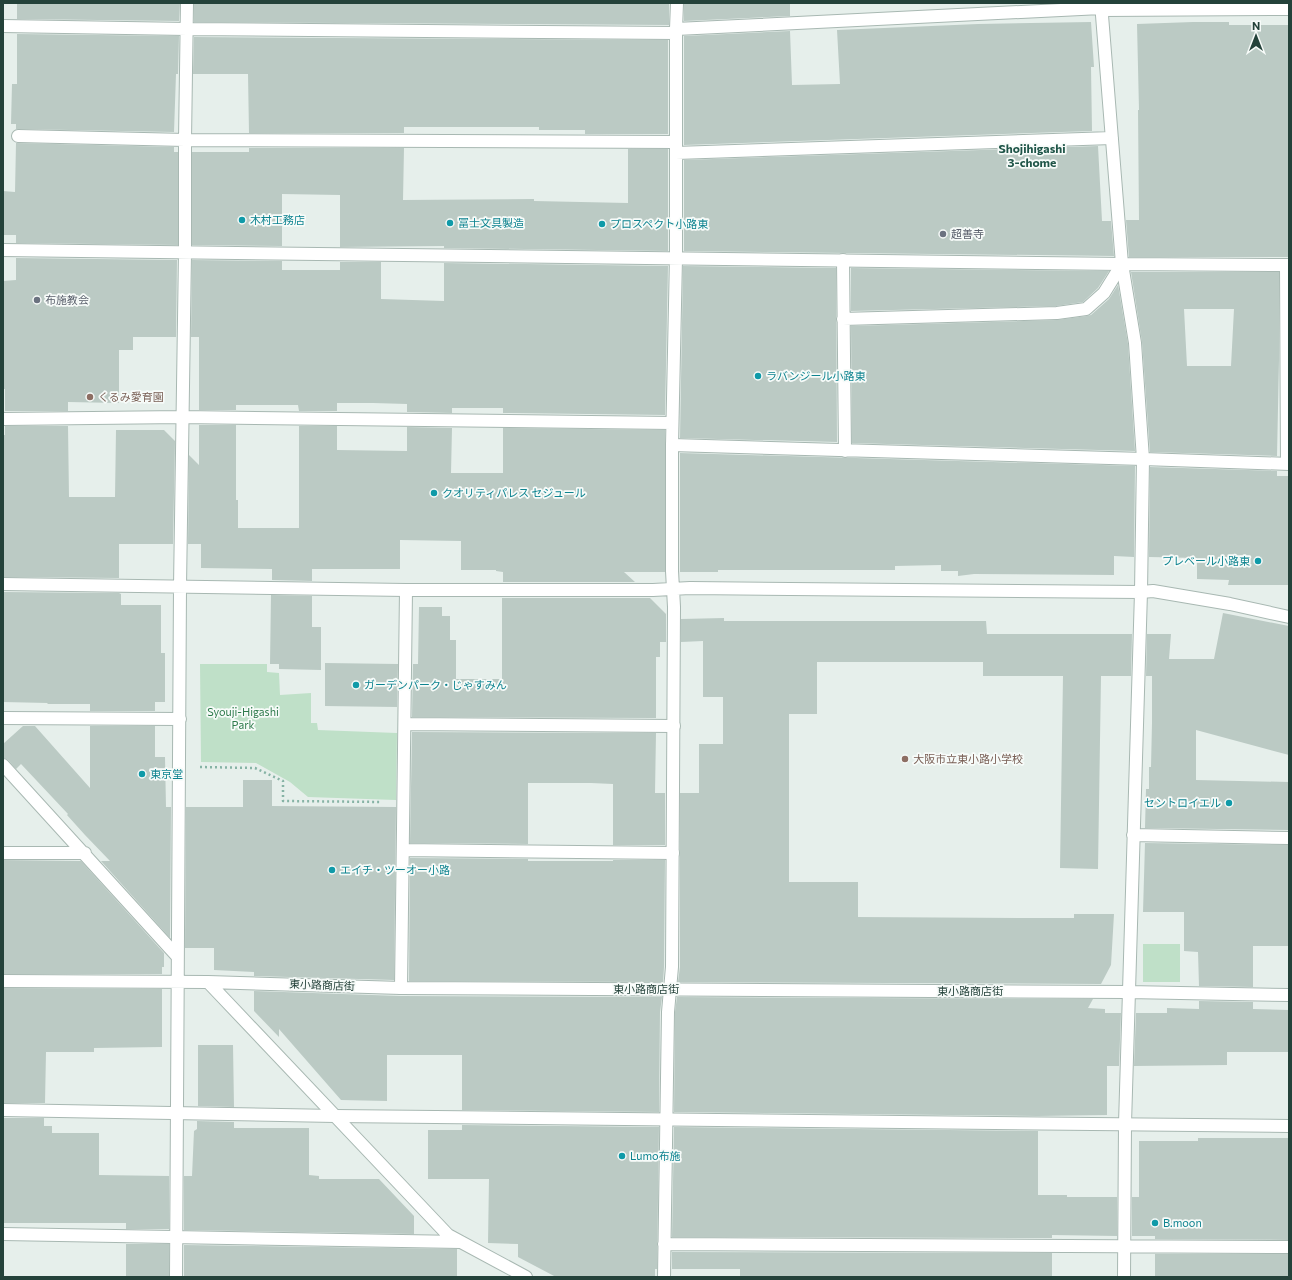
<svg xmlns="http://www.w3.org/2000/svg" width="1292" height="1280" viewBox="0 0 1292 1280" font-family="Commissioner,'Noto Sans JP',sans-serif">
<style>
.green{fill:#bfe0c8}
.building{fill:#bbcac4;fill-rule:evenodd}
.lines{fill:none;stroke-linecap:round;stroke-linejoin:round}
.service-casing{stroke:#a8b8b2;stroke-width:14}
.minor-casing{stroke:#a8b8b2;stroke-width:14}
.path{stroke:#86b3a5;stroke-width:2.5;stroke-dasharray:2 3;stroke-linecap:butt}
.service{stroke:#fff;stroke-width:12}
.minor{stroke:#fff;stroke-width:12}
.culture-dot{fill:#0f9aa8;stroke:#f7fbf9;stroke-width:1.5}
.worship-dot{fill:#6b7280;stroke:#f7fbf9;stroke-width:1.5}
.education-dot{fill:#8d6e63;stroke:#f7fbf9;stroke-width:1.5}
.labels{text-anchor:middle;stroke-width:3.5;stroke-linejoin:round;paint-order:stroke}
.culture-label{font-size:11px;fill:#0d838f;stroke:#f7fbf9;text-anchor:start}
.worship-label{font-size:11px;fill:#5b616d;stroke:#f7fbf9;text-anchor:start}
.education-label{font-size:11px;fill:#785e54;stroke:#f7fbf9;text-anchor:start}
.park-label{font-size:11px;fill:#2d7a4b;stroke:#f7fbf9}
.street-label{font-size:11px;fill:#24423a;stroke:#f7fbf9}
.neighbourhood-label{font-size:12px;font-weight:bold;fill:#1f5548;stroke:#f7fbf9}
</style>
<rect width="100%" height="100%" fill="#e6efeb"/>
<!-- green -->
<path class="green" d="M200,664H267V672L279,673L280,695L311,693V723H317L318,730L397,733L396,800L308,797L290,782L256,763L201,762Z
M1143,944H1180V982H1143Z"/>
<!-- building -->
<path class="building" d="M17,3H180L179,21L17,19Z
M194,3H669V25L194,22Z
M684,3H790V16L684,21Z
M1091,22L1094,67H1091L1092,131L684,145V36L790,31L792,85L840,84L837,30L978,24Z
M1193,22H1229V25H1289V257H1129L1126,220H1139L1138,110H1139L1137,24Z
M17,34L179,36L178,74H176L174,132L16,129V124H11L12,84H17Z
M194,37L668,40V134H585V130H539V127H404V133H249L248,74H193Z
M16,143L174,147V152H178V245L16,243V235H3V191L15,192Z
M1098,146L1102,221H1111L1114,256L684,251V160Z
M249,148H404L403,200L534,199V201L628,203V149H668V251L444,248V246L340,247V195L282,194V246L192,245V152H249Z
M16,258L177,260L176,337H133V350H119V403L68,402V411H5V389H3V281L16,280Z
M192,260L282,261V270H340V262H381V299L444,301V263L668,266L665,415L503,413V408H452V413L407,412V404L373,403H337V411H299L298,405H236V410H199V337H191Z
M683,266L836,268L837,442L680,438Z
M851,268L1109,271L1098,288L1083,302L1056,306L851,311Z
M1131,272H1279V360L1277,456L1150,452L1142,342ZM1184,309H1234L1231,366H1187Z
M1118,285L1128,344L1135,451L852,443L851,326L1057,320L1087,316L1091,315L1109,299Z
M199,425H236V500H238V528H299V426H337V450L407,451V427L452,428L451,473H503V428L665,430V572H624L635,582H503V572L496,571V570H461V541L400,540V569H312V581L272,580V569L201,568V544H188L189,455L199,465Z
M5,426H68L69,497H115L116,430H164L175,441L173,544H119V578L3,577V435H5Z
M680,453L1135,466L1134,557L1114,556V575L974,574L958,576V571H941V565L895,566V570H718V572H680Z
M1150,467L1277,471V476H1289V585H1228L1229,580L1197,579V558L1149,557Z
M3,592L119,593L121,594V605H161V653H165V702H155V711H90V704H47L48,703L3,702Z
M271,595L312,596V627H321V670L279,669V664H270Z
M502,598H650L666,614V642H660V657H656V718L412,717L413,664H418L419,607H442V616H450V640H456V679H502Z
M1223,613L1289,626V755L1196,730V780L1289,782V830L1145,828L1146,789H1149V767H1151L1152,723V676H1146L1147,634H1171L1169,659H1214Z
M724,618V621H986L987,634H1132L1131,676H1101L1098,869L1060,868L1063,676H983V662H817V714H789V882H858V917L1036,918H1074V914H1114L1111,965L1101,984L678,982L680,967V793H699V744H723V697H703V641L681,642V619Z
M325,663L398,664L397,707L325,706Z
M23,726H35L90,788V726H155V757H165L166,807H171L170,938L101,861H110L85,835L67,815L68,814L21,764L16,769L8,760L3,758V744Z
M412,732L656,733L655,793H665V845H613V784L591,783H528V844L410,843Z
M243,780H272V806L396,807L394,980L254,976V972L214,970V948H185L186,807H243Z
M1145,843L1289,845V946H1253V987L1199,986L1198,952L1184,951V912H1143Z
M410,858L528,859V861H613V860H665L664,967L663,982L409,981Z
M3,860L81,861L164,953V967H162V974H3Z
M3,988L162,989V1047L94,1048V1052H46L45,1103H4Z
M254,991L401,996L662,997L660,1012L659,1112L462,1110V1055H387V1101L341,1100L279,1029V1037L254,1011Z
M677,997L1093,999L1088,1008L1105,1009V1013H1121L1119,1066H1107V1115L1038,1116L674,1112L675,1012Z
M1199,1001L1253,1002V1009L1289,1010V1052H1227V1065L1134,1066L1136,1013H1167V1008L1199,1009Z
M198,1045H233L234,1107L198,1106Z
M3,1118H44V1126H52V1133H99V1175L169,1176V1229H126V1223H3Z
M197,1121L234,1122V1128H309V1175L319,1176V1179H379L414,1216V1234L184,1230V1176H192L194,1131L197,1129Z
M462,1125L659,1127L657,1269H655V1277H556L518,1257V1244L488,1243L489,1179H428V1130H462Z
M674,1127L1038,1131V1195H1067V1197H1117V1236L1052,1235V1238L672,1237Z
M1198,1138H1289V1240L1155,1239V1236H1132V1197H1139V1141H1198Z
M126,1244H169V1277H126Z
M184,1245L457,1249V1277H184Z
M672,1252L1052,1253V1277H740V1269H672Z
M1155,1254H1289V1277H1155Z"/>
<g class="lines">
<!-- service casing -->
<g class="service-casing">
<path id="service" d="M843,260L845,451
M843,319L1057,313L1086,309L1104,293L1122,264
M672,445L1143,459
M1141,592L1153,591L1230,604L1289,617
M405,724L674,726
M403,850L673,853
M401,988L406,590
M3,1110L335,1116L1289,1126"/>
</g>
<!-- minor casing -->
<g class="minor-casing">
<path id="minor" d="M1101,3L1122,264L1135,343L1143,459L1141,592L1125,1124L1124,1277
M1102,10L1289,9
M3,26L187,29L676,33
M676,29L1101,8
M18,136L185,140L676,142
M676,153L1112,138
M3,250L1122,264L1289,265
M1286,265L1287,464
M3,419L182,417L672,423
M1143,459L1289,464
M3,584L406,590H653L690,588L1141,592
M3,718L180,719
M3,765L177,956
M1133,835L1289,838
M3,853H85
M3,981L208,982L401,988L1128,992L1289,995
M208,982L448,1235L526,1277
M3,1234L461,1242
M664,1244L1289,1247
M176,1277L180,587L185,253V140L187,3
M664,1277L668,1012L672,967L674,607L672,571V445L676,258V29L677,3"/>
</g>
<!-- path -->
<path class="path" d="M200,767L255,768L283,781V801L382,802"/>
<!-- service -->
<use href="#service" class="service"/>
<!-- minor -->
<use href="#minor" class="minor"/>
</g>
<!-- markers -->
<g class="culture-dot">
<circle cx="242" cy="220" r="4"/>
<circle cx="450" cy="223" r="4"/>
<circle cx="602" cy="224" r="4"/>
<circle cx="758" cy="376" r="4"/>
<circle cx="434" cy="493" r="4"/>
<circle cx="1258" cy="561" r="4"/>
<circle cx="356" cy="685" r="4"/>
<circle cx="142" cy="774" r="4"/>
<circle cx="1229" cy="803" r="4"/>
<circle cx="332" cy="870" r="4"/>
<circle cx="622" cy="1156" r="4"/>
<circle cx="1155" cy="1223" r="4"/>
</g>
<g class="worship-dot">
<circle cx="943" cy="234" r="4"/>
<circle cx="37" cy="300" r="4"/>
</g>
<g class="education-dot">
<circle cx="90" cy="397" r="4"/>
<circle cx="905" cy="759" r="4"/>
</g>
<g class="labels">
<!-- culture labels -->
<g class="culture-label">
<text x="250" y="224">木村工務店</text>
<text x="458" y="227">冨士文具製造</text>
<text x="610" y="228">プロスペクト小路東</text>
<text x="766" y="380">ラバンジール小路東</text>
<text x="442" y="497">クオリティパレス セジュール</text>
<text x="1250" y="565" text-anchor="end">プレベール小路東</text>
<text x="364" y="689">ガーデンパーク・じゃすみん</text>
<text x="150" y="778">東京堂</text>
<text x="1221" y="807" text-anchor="end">セントロイエル</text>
<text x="340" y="874">エイチ・ツーオー小路</text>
<text x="630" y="1160">Lumo布施</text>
<text x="1163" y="1227">B.moon</text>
</g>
<!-- worship labels -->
<g class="worship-label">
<text x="951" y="238">超善寺</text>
<text x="45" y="304">布施教会</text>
</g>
<!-- education labels -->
<g class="education-label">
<text x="98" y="401">くるみ愛育園</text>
<text x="913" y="763">大阪市立東小路小学校</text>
</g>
<!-- park labels -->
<g class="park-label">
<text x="243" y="716">Syouji-Higashi<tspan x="243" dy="13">Park</tspan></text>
</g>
<!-- street labels -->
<g class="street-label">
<text transform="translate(322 985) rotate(2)" y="4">東小路商店街</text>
<text x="646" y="993">東小路商店街</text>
<text x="970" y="995">東小路商店街</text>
</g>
<!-- neighbourhood labels -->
<g class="neighbourhood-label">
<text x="1032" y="153">Shojihigashi<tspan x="1032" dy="14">3-chome</tspan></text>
</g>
</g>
<!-- border -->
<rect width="1292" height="1280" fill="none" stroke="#24423a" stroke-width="8"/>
<!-- north arrow -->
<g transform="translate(1256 36)" stroke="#f7fbf9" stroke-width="3" paint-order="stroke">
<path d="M0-3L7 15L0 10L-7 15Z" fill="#24423a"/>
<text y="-6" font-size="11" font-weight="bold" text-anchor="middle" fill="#24423a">N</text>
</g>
</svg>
